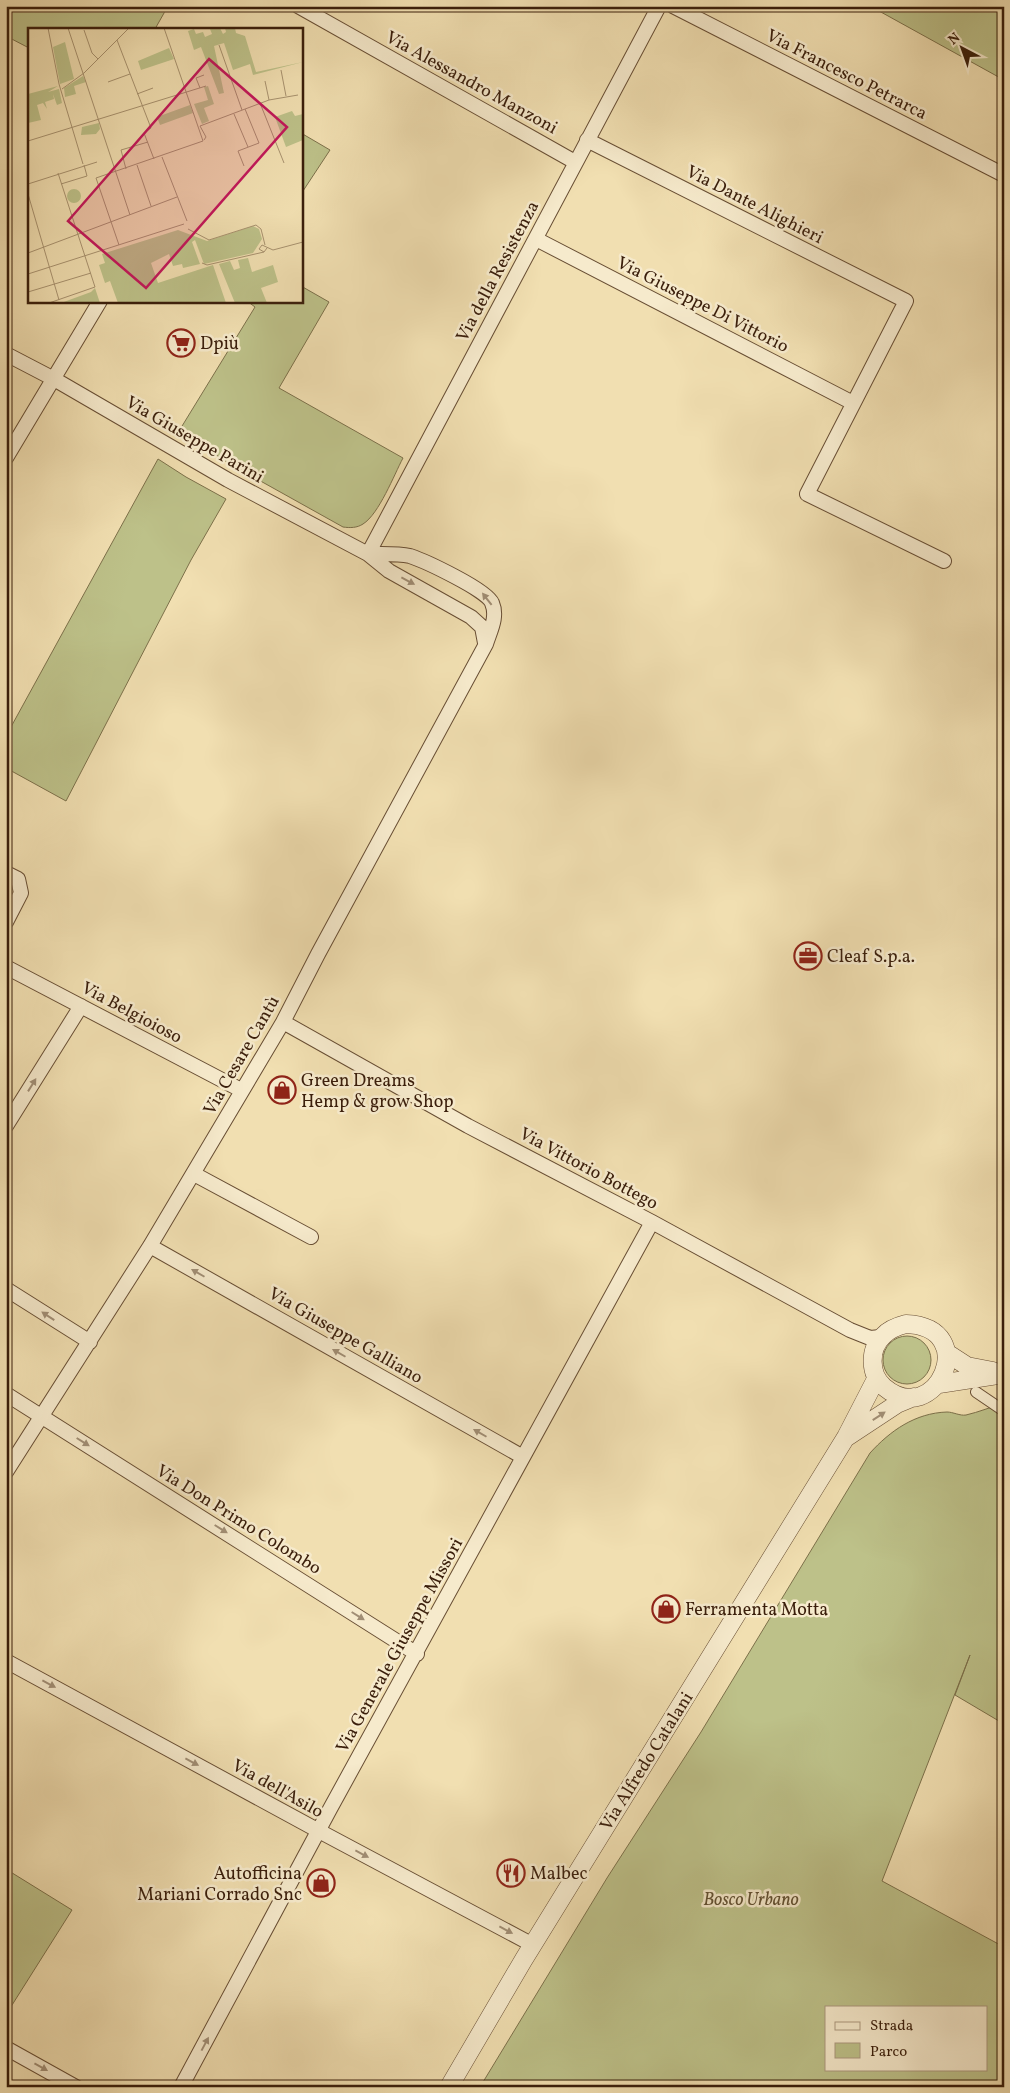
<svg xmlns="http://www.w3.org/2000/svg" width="1010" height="2093" viewBox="0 0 1010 2093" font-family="Vollkorn,serif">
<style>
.green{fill:#bdc189;stroke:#7c704a;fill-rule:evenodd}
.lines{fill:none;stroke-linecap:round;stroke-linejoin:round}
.pedestrian-casing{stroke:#684e34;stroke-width:12}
.minor-casing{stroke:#684e34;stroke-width:16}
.tertiary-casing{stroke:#684e34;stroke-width:19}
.pedestrian{stroke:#f6eacc;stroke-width:10}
.minor{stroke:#f6eacc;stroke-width:14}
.tertiary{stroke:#f6eacc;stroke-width:18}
.oneway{fill:#a18e75}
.labels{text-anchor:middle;stroke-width:5;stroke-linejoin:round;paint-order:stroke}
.street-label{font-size:18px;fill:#3a1e0b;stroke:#f6eacc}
.poi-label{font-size:18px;fill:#3a1e0b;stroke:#f6eacc;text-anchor:start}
.park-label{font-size:18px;font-style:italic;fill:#614f31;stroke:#f6eacc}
.inset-road{fill:none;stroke:#a8926f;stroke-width:1}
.view{fill:#c2185b;fill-opacity:0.15;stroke:#c2185b;stroke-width:2.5}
.inset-edge{fill:none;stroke:#3a1e0b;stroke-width:2.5}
</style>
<rect width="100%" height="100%" fill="#f1dfb1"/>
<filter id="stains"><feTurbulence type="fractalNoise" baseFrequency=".004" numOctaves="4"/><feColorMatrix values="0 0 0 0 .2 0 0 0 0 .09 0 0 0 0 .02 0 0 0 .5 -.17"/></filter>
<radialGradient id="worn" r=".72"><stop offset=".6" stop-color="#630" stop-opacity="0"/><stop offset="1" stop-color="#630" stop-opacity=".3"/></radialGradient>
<!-- green -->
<path class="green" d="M6,6H168L155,29H29V48L6,36Z
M870,6H1004V80Z
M301,133L330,150L301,194Z
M301,286L329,302L279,388L403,458C394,475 379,514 363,524C357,528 350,528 343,527L230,464L179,431L255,307L247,301H301Z
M158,459L186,477L226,499L191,560L66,801L6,768V736Z
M883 1360a24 24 0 1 1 48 0a24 24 0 1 1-48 0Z
M1004,1403V1724L955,1695L970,1655L882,1881L1004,1947V2087H480L607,1878L701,1732L870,1453C890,1431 915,1413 947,1412C953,1412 960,1416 966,1415C979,1412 991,1407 1004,1403ZM826,2007H986V2069H826Z
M9,1871L72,1910L7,2013L6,1876Z"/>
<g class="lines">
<!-- pedestrian casing -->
<g class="pedestrian-casing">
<path id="pedestrian" d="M976,1392L1004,1411"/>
</g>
<!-- minor casing -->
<g class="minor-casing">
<path id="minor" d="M298,6L575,162
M673,6L1004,175
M587,140L906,301L807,494L944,561
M536,239L853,403
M6,354L54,379L228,480L368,554L389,571L471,617L482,627L485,643
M6,458L100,301
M368,554L659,6
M6,873L18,879L21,893L6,922
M6,967L241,1090
M283,1022L468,1126L652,1222L850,1330L870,1338L881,1337
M6,1126L81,1006
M194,1174L311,1237
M150,1246L523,1457
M6,1289L90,1342
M6,1394L417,1654
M6,1472L150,1246L283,1022L318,954L486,644C490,631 498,617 492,603C487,590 425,561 410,556C397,553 381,554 368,554
M6,1661L319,1831L533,1945
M6,2048L76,2087
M181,2087L330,1809L652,1222"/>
</g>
<!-- tertiary casing -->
<g class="tertiary-casing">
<path id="tertiary" d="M906,1324C983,1327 936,1431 884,1387C869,1374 869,1349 883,1336C889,1329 898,1326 906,1324Z
M947,1353L967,1366L993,1371
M939,1384L1004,1374
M847,1437L897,1404L914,1397
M449,2087L524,1959L846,1437L876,1379"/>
</g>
<!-- pedestrian -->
<use href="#pedestrian" class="pedestrian"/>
<!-- minor -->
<use href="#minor" class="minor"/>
<!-- tertiary -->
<use href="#tertiary" class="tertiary"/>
</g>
<!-- one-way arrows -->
<defs><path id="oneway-solid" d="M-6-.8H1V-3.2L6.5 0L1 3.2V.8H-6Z" transform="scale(1.25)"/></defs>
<g class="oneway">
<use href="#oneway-solid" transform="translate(408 581) rotate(28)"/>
<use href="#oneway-solid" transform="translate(487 599) rotate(-128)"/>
<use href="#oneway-solid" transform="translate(32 1085) rotate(-58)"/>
<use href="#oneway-solid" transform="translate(198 1273) rotate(-150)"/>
<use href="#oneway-solid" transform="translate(48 1316) rotate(-147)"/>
<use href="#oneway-solid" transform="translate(339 1353) rotate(-150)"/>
<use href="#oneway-solid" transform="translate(879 1416) rotate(-33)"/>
<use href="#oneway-solid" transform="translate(480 1433) rotate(-150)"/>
<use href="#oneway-solid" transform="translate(83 1442) rotate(32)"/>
<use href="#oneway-solid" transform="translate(221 1529) rotate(32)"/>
<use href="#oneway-solid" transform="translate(358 1616) rotate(32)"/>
<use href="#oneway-solid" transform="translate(49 1684) rotate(28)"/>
<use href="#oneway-solid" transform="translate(192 1762) rotate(28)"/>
<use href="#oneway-solid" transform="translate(362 1854) rotate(28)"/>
<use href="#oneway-solid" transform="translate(506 1930) rotate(28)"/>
<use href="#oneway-solid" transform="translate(205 2044) rotate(-62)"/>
<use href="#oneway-solid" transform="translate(41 2067) rotate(29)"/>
</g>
<!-- icons -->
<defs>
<g id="supermarket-ring" transform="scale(1.4375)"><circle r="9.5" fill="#f6eacc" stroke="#8f2418" stroke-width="1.5"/><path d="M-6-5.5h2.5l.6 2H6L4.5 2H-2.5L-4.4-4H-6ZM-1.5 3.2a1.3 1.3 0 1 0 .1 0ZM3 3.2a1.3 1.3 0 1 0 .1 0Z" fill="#8f2418"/></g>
<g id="office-ring" transform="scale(1.4375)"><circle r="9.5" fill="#f6eacc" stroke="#8f2418" stroke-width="1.5"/><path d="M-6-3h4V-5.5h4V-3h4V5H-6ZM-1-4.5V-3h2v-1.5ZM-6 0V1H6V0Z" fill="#8f2418"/></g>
<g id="shop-ring" transform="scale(1.4375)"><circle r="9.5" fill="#f6eacc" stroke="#8f2418" stroke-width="1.5"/><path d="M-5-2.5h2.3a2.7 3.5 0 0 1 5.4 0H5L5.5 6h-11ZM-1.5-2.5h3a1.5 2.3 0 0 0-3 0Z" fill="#8f2418"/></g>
<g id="restaurant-ring" transform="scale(1.4375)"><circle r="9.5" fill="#f6eacc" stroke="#8f2418" stroke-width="1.5"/><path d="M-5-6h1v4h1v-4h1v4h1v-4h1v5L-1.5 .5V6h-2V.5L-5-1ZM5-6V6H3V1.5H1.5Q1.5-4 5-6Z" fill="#8f2418"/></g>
</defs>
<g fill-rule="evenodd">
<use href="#supermarket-ring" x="181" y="343"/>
<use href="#office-ring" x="808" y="956"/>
<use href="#shop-ring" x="282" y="1090"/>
<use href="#shop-ring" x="666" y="1609"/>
<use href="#restaurant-ring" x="511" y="1873"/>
<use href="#shop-ring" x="321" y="1883"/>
</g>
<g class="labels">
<!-- street labels -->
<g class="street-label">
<text transform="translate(847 74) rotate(27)" y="6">Via Francesco Petrarca</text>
<text transform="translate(472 82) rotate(29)" y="6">Via Alessandro Manzoni</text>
<text transform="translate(755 204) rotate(27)" y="6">Via Dante Alighieri</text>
<text transform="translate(497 271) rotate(-62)" y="6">Via della Resistenza</text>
<text transform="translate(703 304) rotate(27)" y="6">Via Giuseppe Di Vittorio</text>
<text transform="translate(195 439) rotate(30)" y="6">Via Giuseppe Parini</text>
<text transform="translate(132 1012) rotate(28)" y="6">Via Belgioioso</text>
<text transform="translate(241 1055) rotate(-60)" y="6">Via Cesare Cantù</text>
<text transform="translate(589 1168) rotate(28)" y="6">Via Vittorio Bottego</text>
<text transform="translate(346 1335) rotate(30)" y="6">Via Giuseppe Galliano</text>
<text transform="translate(239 1519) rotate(32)" y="6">Via Don Primo Colombo</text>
<text transform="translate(399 1645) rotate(-61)" y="6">Via Generale Giuseppe Missori</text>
<text transform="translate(646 1761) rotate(-58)" y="6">Via Alfredo Catalani</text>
<text transform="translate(278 1788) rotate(29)" y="6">Via dell'Asilo</text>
</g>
<!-- poi labels -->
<g class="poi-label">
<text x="200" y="349">Dpiù</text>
<text x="827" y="962">Cleaf S.p.a.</text>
<text x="301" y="1086">Green Dreams<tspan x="301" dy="21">Hemp &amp; grow Shop</tspan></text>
<text x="685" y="1615">Ferramenta Motta</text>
<text x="302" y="1879" text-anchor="end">Autofficina<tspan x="302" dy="21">Mariani Corrado Snc</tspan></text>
<text x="530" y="1879">Malbec</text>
</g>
<!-- park labels -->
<g class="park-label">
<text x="751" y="1905">Bosco Urbano</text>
</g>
</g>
<!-- overview -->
<g transform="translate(28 28)">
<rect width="275" height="275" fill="#f1dfb1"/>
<path d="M185,0H192L195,6L198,4L197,0H207L208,5L217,8L228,44L275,34L225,47L222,36L205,42L196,15L186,18L196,65L191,66L173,19L166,22L160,3L166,1L168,6L175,4L177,9L184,6L182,1ZM37,14L46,51L32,56L25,19ZM141,20L146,31L113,42L110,33ZM55,48L58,54L46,58L48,66L37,69L36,60ZM30,58L20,64L31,61L34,75L29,77L25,66L26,71L17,74L19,81L15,75L9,77L13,92L0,95V66ZM180,58L186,76L176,80L181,93L174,96L166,76L180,72L176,59ZM162,77L165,85L132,97L129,89ZM264,83L267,88L275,86V112L258,119L247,89ZM71,95L72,101L68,106L53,107L54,99ZM39 168a7 7 0 1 1 14 0a7 7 0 1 1-14 0ZM225,198L231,201L234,211L225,225L176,236L167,212L164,214L172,236L155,240L154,236L145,238L141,226L123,235L130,255L185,237L198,275H90L82,253L77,255L71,237L77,235L74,226L150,202L179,213ZM220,230L224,244L245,237L250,254L233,260L239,275H207L191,236L202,233L206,242L212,240L210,232ZM67,260L72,275H33L63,264Z" fill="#bdc189"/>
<path class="inset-road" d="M20,0L31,56L55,136M40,0L102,187M136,0L175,113M56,2L64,25L70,31M89,12L123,100L116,105L126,131M191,17L214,82M253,42L258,68M237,53L241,72M80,54L102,46M172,60L168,50L176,47M34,61L56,45L101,0M109,66L125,60M232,75L256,135M206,86L220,119M172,98L241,72L270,67M172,98L178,109L176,112M0,113L178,58M134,129L159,193M109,137L123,178M216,138L210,123L231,115L217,81M98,141L93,122L120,114M0,156L69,134M33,156L59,148L56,137M0,166L31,272M160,201L181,212L228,197L233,201L237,217M91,217L68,150L175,113M239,220L236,224L231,221L234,217L245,222L275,214M0,225L149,169M174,235L179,237L236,224M0,246L156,196M0,264L63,245M21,275L67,259L30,145"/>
<path class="view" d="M181,31L259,99L118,260L40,193Z"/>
<rect width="275" height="275" class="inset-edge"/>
</g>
<!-- margin -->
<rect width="1010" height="2093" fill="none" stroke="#f1dfb1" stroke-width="25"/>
<rect x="8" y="8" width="995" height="2078" fill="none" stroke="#3a1e0b" stroke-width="2.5"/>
<rect x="12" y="12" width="985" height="2068" fill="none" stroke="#3a1e0b"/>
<!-- legend -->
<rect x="825" y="2006" width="162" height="65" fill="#f6eacc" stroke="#ab987f"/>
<rect x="835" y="2022" width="25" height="8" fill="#f6eacc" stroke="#ab987f"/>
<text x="870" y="2030" font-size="15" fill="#3a1e0b">Strada</text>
<rect x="835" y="2043" width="25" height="15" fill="#bdc189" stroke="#ab987f"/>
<text x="870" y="2056" font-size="15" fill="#3a1e0b">Parco</text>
<!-- north arrow -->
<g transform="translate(962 48) rotate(319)" stroke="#f6eacc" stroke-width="4" paint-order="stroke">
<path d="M0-4L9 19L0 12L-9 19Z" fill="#3a1e0b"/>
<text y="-8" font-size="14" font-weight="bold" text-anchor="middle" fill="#3a1e0b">N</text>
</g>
<rect width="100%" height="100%" filter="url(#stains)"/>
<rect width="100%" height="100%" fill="url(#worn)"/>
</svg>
